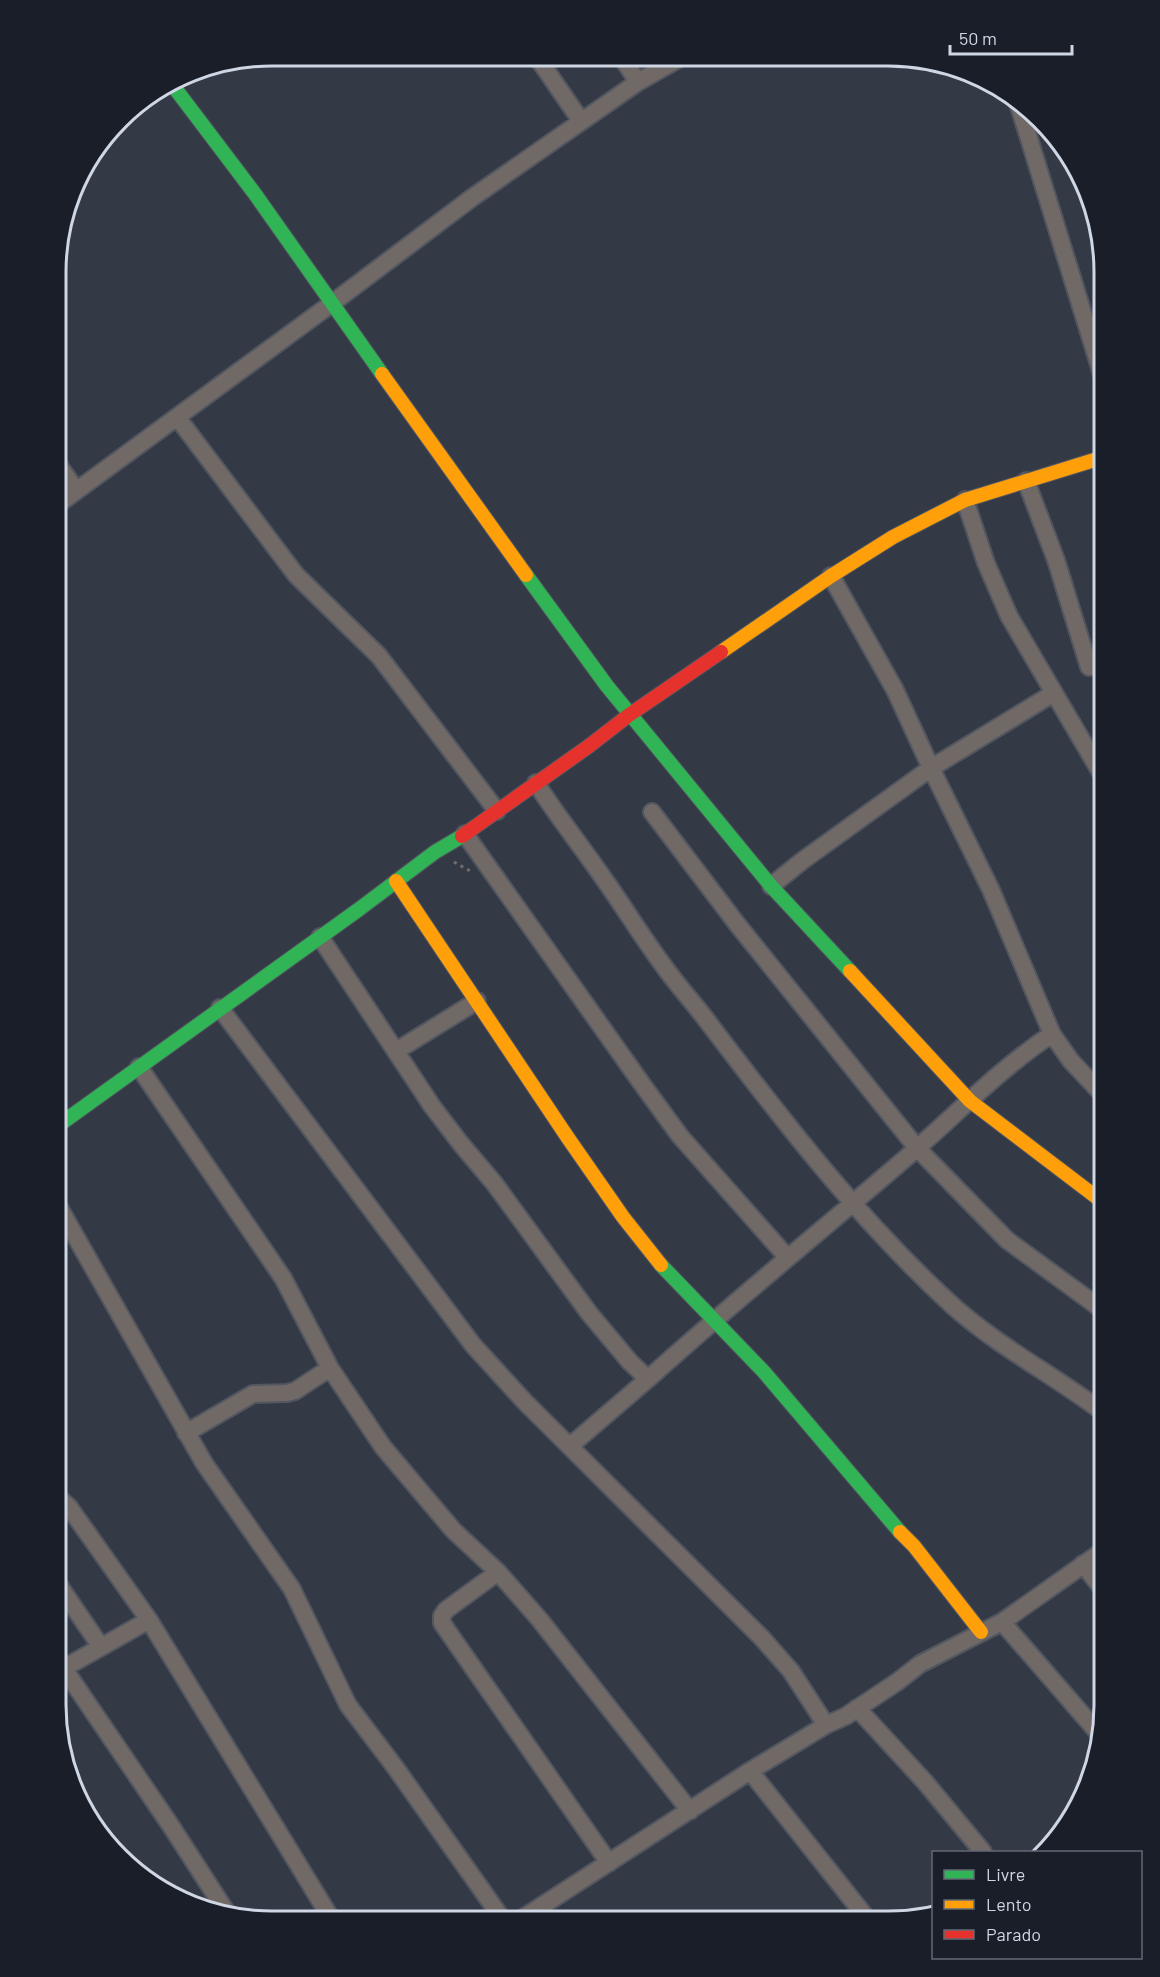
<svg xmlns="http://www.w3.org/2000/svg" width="1160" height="1977" viewBox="0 0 1160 1977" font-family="Barlow,sans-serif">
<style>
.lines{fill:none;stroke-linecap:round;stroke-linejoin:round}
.street-casing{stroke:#515660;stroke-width:20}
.fast-casing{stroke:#515660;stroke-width:16}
.slow-casing{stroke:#515660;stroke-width:16}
.jam-casing{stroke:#515660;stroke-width:16}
.path{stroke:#736f70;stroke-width:3;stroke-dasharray:3 4.5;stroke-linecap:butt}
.street{stroke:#716966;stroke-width:16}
.fast{stroke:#30b455;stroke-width:14}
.slow{stroke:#ff9f0a;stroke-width:14}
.jam{stroke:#e5322d;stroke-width:14}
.rim{fill:none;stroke:#cfd7e5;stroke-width:3}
</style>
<rect width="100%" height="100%" fill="#333945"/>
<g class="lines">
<!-- street casing -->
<g class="street-casing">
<path id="street" d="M537,57L581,121
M622,58L638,82
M1018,103L1104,381
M177,417L296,575L379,656L497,811
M57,463L76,490
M1026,481L1056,560L1089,667
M965,500L986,563L1009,616L1104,778
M57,505L331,304L473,197L638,82L680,58
M831,576L895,690L931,768L991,890L1052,1034L1071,1061L1104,1096
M536,783C557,816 582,847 604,879C624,907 642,937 663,965C677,985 693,1002 708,1022C783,1121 861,1222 953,1306C999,1347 1055,1376 1104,1413
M652,812L737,924L917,1148L1007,1240L1104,1311
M465,834L642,1084L680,1136L787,1257
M771,886L802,861L931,768L1054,693
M320,937L432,1106L461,1144L494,1183L589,1313L630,1362L648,1379L570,1446
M220,1008L473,1345L525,1402L762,1638L791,1671L826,1725
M396,1051L477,1001
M139,1067L283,1278L330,1368L383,1447L453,1530L498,1572L540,1620L690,1811
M56,1202L204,1463L292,1589L348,1705L395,1767L503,1920
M648,1379C732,1303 821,1231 907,1157C955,1116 999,1069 1052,1034
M186,1433L253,1394L287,1393L295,1391L330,1368
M56,1499H60L69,1507L149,1620L332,1920
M1083,1564L1104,1591
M498,1572L446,1610L442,1616V1623L609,1863
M56,1581L101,1647
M1002,1622L1101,1736
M56,1657L171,1826L229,1916
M64,1668L149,1620
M857,1708L925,1782L983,1852
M750,1771L869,1921
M520,1920L750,1771L826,1725L846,1716L897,1682L920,1664L1002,1622L1104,1550"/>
</g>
<!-- fast casing -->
<g class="fast-casing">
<path id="fast" d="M171,83L255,194L382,374
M526,575L607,686L771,886L850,971
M56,1127L358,910L435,852L462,836
M661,1265L764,1372L900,1532"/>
</g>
<!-- slow casing -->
<g class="slow-casing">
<path id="slow" d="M382,374L526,575
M721,652L831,576L893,537L965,500L1104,457
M396,881L568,1138L623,1217L661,1265
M850,971L970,1101L1104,1203
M900,1532L914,1546L981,1632"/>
</g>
<!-- jam casing -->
<g class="jam-casing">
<path id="jam" d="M462,836L589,746L629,715L721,652"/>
</g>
<!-- path -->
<path class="path" d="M454,862L472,872"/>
<!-- street -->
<use href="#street" class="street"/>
<!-- fast -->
<use href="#fast" class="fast"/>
<!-- slow -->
<use href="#slow" class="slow"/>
<!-- jam -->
<use href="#jam" class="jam"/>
</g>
<!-- crop -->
<path d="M0 0H1160V1977H0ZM272 66H888A206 206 0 0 1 1094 272V1705A206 206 0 0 1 888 1911H272A206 206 0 0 1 66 1705V272A206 206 0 0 1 272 66Z" fill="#191e29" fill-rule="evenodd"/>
<path class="rim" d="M272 66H888A206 206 0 0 1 1094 272V1705A206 206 0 0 1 888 1911H272A206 206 0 0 1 66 1705V272A206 206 0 0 1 272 66Z"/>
<!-- legend -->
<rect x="932" y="1851" width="210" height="108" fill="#191e29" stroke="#626874" stroke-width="1.5"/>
<rect x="944" y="1870" width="30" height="9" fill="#30b455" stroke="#626874" stroke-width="1.5"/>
<text x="986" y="1881" font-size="18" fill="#cfd7e5">Livre</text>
<rect x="944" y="1900" width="30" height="9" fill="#ff9f0a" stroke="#626874" stroke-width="1.5"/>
<text x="986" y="1911" font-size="18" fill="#cfd7e5">Lento</text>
<rect x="944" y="1930" width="30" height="9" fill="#e5322d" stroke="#626874" stroke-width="1.5"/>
<text x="986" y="1941" font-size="18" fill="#cfd7e5">Parado</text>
<!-- scale -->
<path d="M950 45v9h122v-9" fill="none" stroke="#cfd7e5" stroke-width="3"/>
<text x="959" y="45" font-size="18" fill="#cfd7e5" stroke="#191e29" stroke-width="4.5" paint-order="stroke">50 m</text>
</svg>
